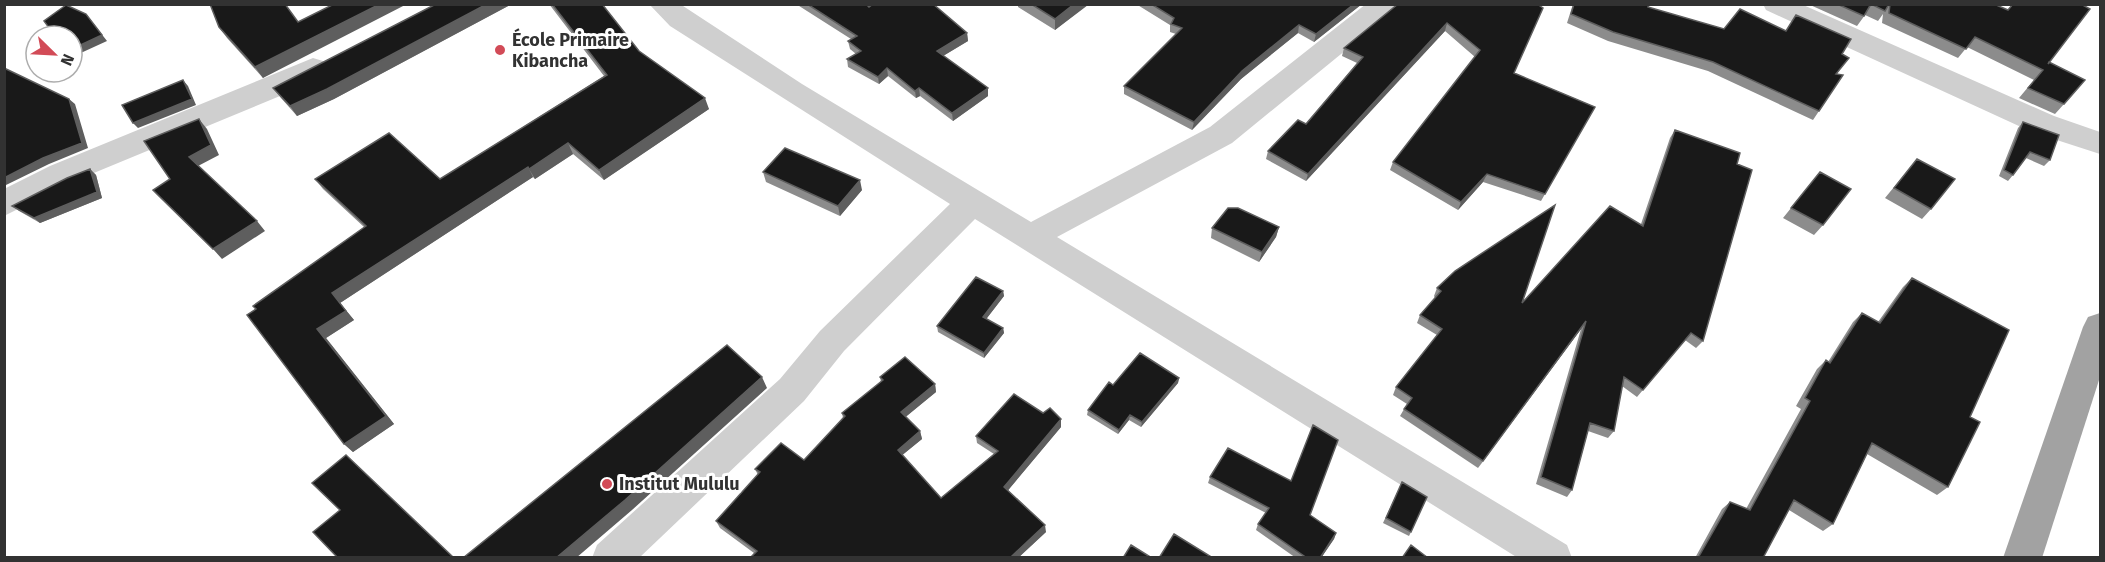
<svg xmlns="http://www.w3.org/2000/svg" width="2105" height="562" viewBox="0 0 2105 562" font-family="'Fira Sans',sans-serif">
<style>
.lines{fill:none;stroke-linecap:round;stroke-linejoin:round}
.minor{fill:#cfcfcf;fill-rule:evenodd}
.trunk{fill:#a2a2a2;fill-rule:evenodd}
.wall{fill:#8c8c8c}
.shaded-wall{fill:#5e5e5e}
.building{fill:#191919;stroke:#5e5e5e;stroke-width:1.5}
.poi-dot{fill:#d24b57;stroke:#fff;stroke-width:2}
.labels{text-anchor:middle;stroke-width:6;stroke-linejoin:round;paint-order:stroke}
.poi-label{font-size:18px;font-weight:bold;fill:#323232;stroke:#fff;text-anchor:start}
</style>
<rect width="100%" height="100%" fill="#fff"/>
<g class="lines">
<!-- minor -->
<path class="minor" d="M649,4H680L802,84L1031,222L1210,127L1366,4H1398L1395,10L1232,143L1057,237L1567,545L1572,558H1518L975,219L844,351L804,401L639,558H592L597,545L780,379L820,331L950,204L670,26Z
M1763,4H1801L2054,116L2100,132V154L2032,132L1766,10Z
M313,58L323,61L327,68L323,75L280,96L72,182L4,216V189L50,166Z"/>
<!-- trunk -->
<path class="trunk" d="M2100,313V377L2042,558H2003L2083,327L2088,317Z"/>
</g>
<!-- wall -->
<path class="wall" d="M436,4H512L334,99L297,116L281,98L273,88Z
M549,4H602L639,51L709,109L604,180L573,154L535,179L533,177L340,303L354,320L326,338L394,424L353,452L344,444L247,315L364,227L323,189L315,179H440L604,76Z
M796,4H866L869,7L967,33L968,41L943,56L988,88V96L953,121L920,96L916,98L888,76L879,84L848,67L847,59L856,54L850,49L848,41L851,39Z
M1018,4H1088L1055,30L1018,7Z
M1136,4H1362L1314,42L1298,33L1241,79L1192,130L1124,94V86L1176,34L1170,32V25Z
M1398,4H1537L1514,73L1595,107L1541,201L1483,182L1458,210L1390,170L1393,162L1475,57L1445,31L1306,181L1266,159L1268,151L1306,124L1357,63L1342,56L1344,48Z
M1573,4H1649L1648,7L1724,29L1786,31L1796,15L1842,54L1837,74L1819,111L1813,120L1708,71L1608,41L1567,23Z
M1808,4H1994L2048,64L2064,104L2055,114L2019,98L2034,80L1967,47L1958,58L1882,23L1883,14L1878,21L1865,15L1857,26Z
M298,22L263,78L227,38L219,27Z
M2023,122L2050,160L2044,166L2026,158L2013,175L2008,181L1999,176L2018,128Z
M1675,130L1737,164L1703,341L1696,348L1685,340L1637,397L1622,386L1614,431L1608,438L1588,431L1572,490L1567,497L1536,484L1581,329L1478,468L1400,416L1407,404L1393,395L1396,387L1437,335L1417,323L1420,315L1435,298L1434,296L1437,288L1522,303L1641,224L1670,138Z
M1917,159L1931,209L1922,219L1885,198Z
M90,169L96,175L102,198L40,223L19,211L12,206Z
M763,172L862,190L840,216L766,182Z
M1820,172L1823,225L1814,235L1783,218Z
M1279,227L1276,237L1259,262L1211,238L1212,228Z
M1912,278L1970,417L1948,487L1937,495L1867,454L1833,524L1823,531L1789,510L1763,558H1695L1722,509L1730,502L1746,509L1801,409L1796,406L1817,369L1826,360L1828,362L1853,322L1862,313L1878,322L1903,287Z
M1003,291L1004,296L986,319L1003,328L1004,333L984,358L938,332L937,326Z
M880,377L935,384L936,392L905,417L920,431L922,439L902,455L941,498L994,454L977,443L976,436L1043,413L1061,419V427L1008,490L1046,532L1018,558H750L754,553L720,528L716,521L758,475L755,469L804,460L843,418L842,413L881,382Z
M1179,378L1178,383L1141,427L1129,420L1118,434L1087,415L1088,410L1113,385Z
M1210,477L1310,515L1336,533L1334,539L1321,558H1296L1256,530L1258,524L1266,513L1208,483Z
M1402,482L1411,532L1409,536L1383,523Z"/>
<!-- shaded-wall -->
<path class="shaded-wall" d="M380,4H407L263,78L255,67Z
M487,4H512L334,99L297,116L290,106Z
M1074,4L1088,5L1055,30V19Z
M1354,4H1362L1314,42L1316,34Z
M86,14L107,41L72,57V49Z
M1447,23L1445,31L1306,181L1308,174Z
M1299,25L1298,33L1241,79L1192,130L1194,122L1242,71Z
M967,33L968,41L938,59L937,51Z
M887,68L888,76L879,84L878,77Z
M183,80L188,86L196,105L138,128L133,123Z
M919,88L920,96L916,98L915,91Z
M988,88V96L953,121L952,113Z
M705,98L709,109L604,180L599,170Z
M69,99L75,104L88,148L49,164L4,186V178Z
M199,119L207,129L219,155L198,166L189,157Z
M568,143L573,154L535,179L529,169Z
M528,167L533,177L340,303L354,320L326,338L394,424L353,452L344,444L317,329L332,293Z
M90,169L96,175L102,198L40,223L34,218Z
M1487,174L1483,182L1458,210L1461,202Z
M860,180L862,190L840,216L838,206Z
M257,221L265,231L222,259L213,249Z
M1279,227L1276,237L1259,262L1262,252Z
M1003,291L1004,296L984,322L983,317Z
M1586,321L1581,329L1478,468L1483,461Z
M1003,328L1004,333L984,358V353Z
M762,377L767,388L632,510L576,558H556Z
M1179,378L1178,383L1141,427L1142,422Z
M935,384L936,392L902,420L901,412Z
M1130,415L1129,420L1118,434L1119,430Z
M1061,419V427L1005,494L1004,487Z
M920,431L922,439L900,457L898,450Z
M1045,525L1046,532L1018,558H1012V556Z
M1336,533L1334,539L1321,558H1320Z"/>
<!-- building -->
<path class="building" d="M210,4H285L298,22L334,4H380L255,67L219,27Z
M436,4H487L327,89L290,106L273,88Z
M552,4H602L639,51L705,98L599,170L568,143L529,169L528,167L332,293L346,311L317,329L386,416L344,444L247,315L256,309L253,306L366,226L315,179L389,133L440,179L607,75Z
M807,4H866L869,7L873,4H933L967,33L937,51L988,88L952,113L919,88L915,91L887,68L878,77L847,59L861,51L848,41L857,36Z
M1031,4H1074L1055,19Z
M1151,4H1354L1316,34L1299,25L1242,71L1194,122L1124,86L1182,28L1171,24L1174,18Z
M1398,4H1537L1543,8L1514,73L1595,107L1545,194L1487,174L1461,202L1393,162L1480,50L1447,23L1308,174L1268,151L1298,120L1306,124L1363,57L1344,48Z
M1574,4H1649L1648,7L1724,29L1740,9L1786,31L1796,15L1851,39L1842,54L1849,58L1836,74L1843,75L1819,111L1713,62L1613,32L1571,14Z
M1837,4H1871L1864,16Z
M1871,4H1889L1885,11Z
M1890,4H1994L2008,10L2013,4H2081L2090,9L2048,64L2049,62L2085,80L2064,104L2028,88L2043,70L1975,37L1966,49L1889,13Z
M66,5L86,14L102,35L72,49V36H55L44,21Z
M4,68L69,99L82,143L43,158L4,178Z
M183,80L192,99L133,123L122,105Z
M199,119L211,145L189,157L257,221L213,249L153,190L170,179L144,141Z
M2023,122L2059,135L2050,160L2030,152L2013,175L2004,170Z
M1675,130L1740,153L1737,164L1752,170L1703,341L1691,333L1643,390L1624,377L1614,431L1590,423L1572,490L1541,477L1586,321L1483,461L1404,409L1412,398L1396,387L1442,329L1420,315L1441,291L1437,288L1455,271L1555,205L1522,303L1610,206L1643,226Z
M785,148L860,180L838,206L763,172Z
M1917,159L1955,179L1931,209L1894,188Z
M90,169L97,192L34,218L12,206L67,178Z
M1820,172L1851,189L1823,225L1791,208Z
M1228,208H1238L1279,227L1262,252L1212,228Z
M976,277L1003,291L983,317L1003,328L984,353L937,326Z
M1912,278L2009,330L1970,417L1980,422L1948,487L1872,443L1833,524L1794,500L1763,558H1698L1730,502L1750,510L1810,401L1805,398L1826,360L1830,363L1862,313L1880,323Z
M727,345L762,377L625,500L556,558H463Z
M1140,353L1179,378L1142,422L1130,415L1119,430L1088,410L1109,382L1113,385Z
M905,357L935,384L901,412L920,431L898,450L941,498L998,451L976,436L1014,394L1043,413L1050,408L1061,419L1004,487L1045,525L1012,556L1014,558H750L757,551L716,521L760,472L755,469L781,443L804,460L845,416L842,413L883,380L880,377Z
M1313,425L1338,440L1310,515L1336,533L1320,558H1303L1304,556L1258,524L1269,508L1210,477L1228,448L1291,481Z
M346,455L454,558H338L313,532L340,510L312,483Z
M1402,482L1427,497L1411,532L1386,518Z
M1174,534L1213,558H1159Z
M1131,545L1152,558H1123Z
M1411,545L1428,558H1402Z"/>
<!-- markers -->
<g class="poi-dot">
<circle cx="500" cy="50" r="6"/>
<circle cx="607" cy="484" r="6"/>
</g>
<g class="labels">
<!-- poi labels -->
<g class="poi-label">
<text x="512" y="46">École Primaire<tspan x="512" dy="21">Kibancha</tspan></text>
<text x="619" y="490">Institut Mululu</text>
</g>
</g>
<!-- border -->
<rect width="2105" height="562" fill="none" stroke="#323232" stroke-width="12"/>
<!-- north arrow -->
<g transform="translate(54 54) rotate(114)"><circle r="28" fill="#ffffff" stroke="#adadad" stroke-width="1.5"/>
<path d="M0-4.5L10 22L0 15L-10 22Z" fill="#d24b57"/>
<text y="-9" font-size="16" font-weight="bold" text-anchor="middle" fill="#323232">N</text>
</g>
</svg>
